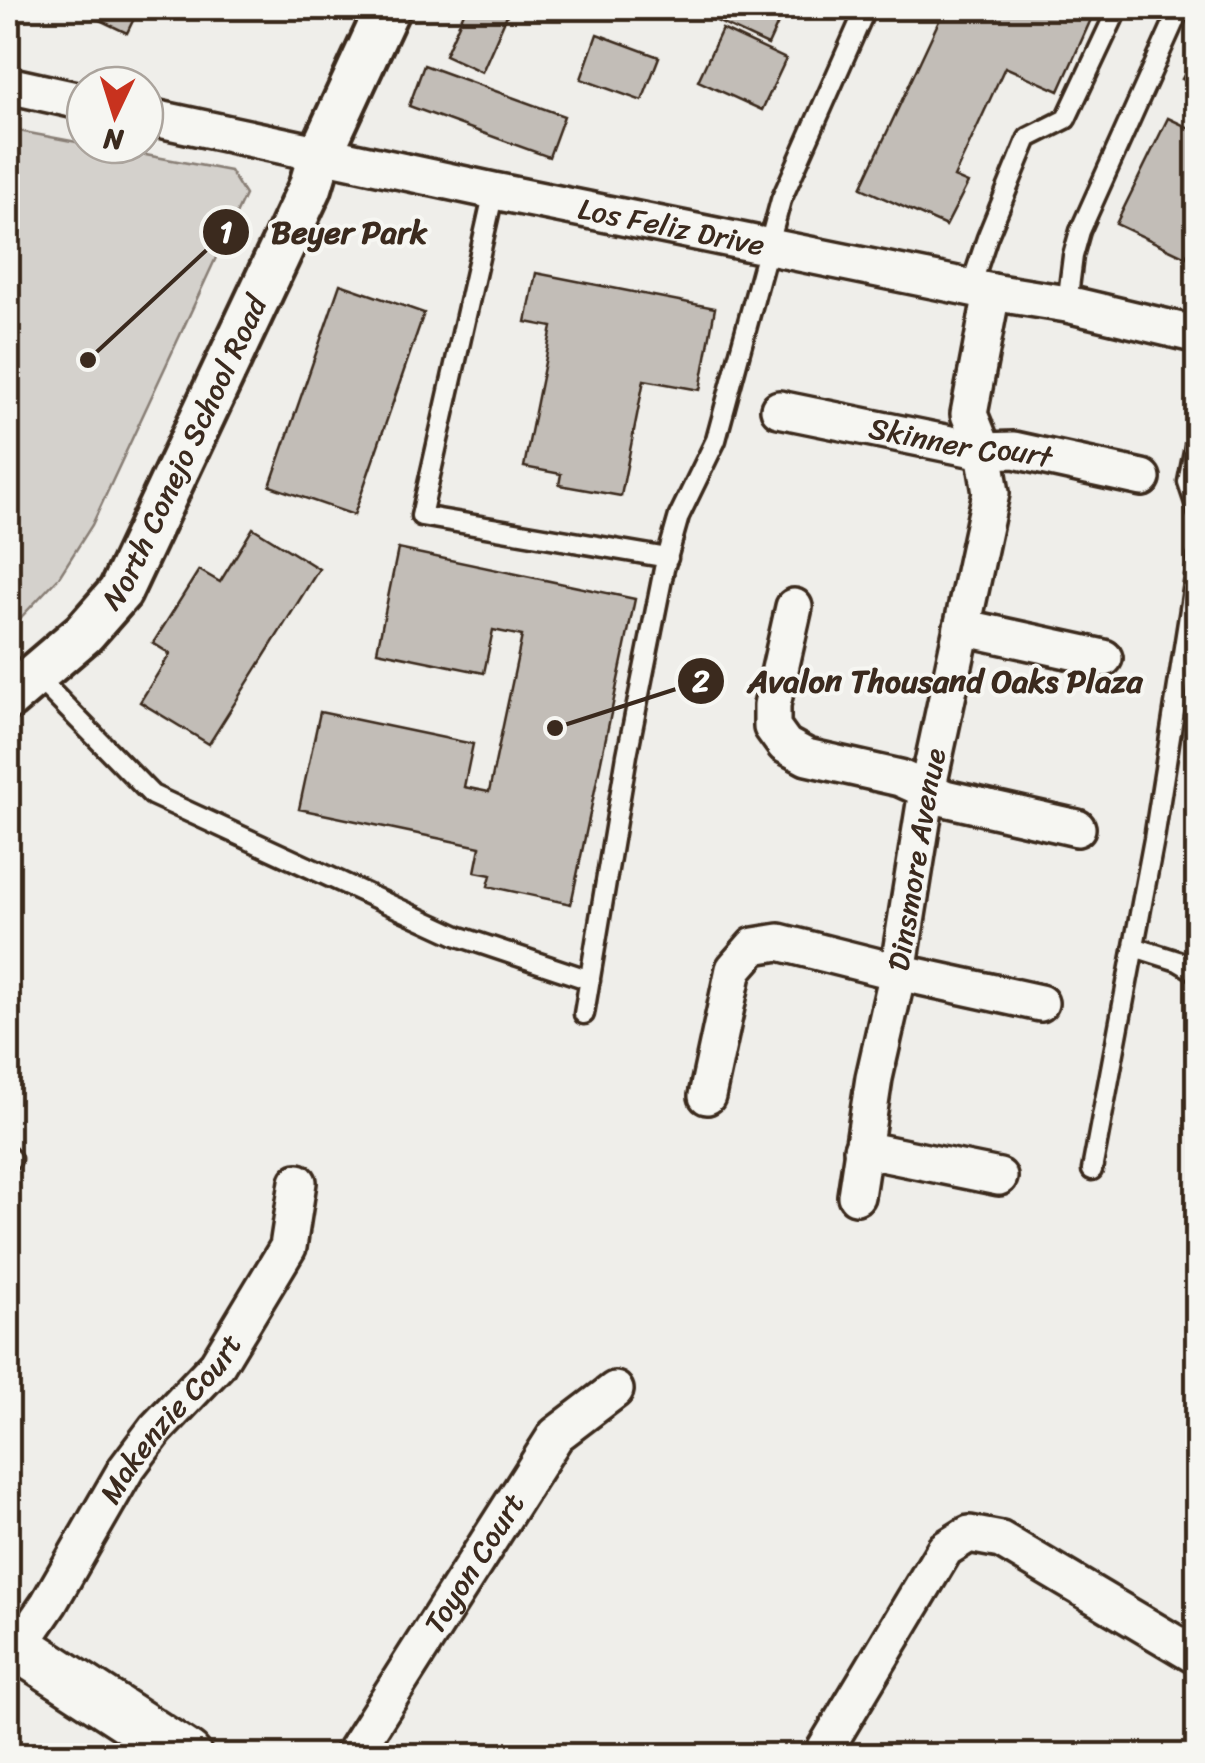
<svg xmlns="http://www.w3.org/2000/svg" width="1205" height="1763" viewBox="0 0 1205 1763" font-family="Sriracha,sans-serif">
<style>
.green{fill:#d4d1cc;stroke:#887e75;stroke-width:2.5}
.building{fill:#c2bdb7;stroke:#3b2a1e;stroke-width:2.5}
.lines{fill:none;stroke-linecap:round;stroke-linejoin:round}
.service-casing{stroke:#3b2a1e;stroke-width:25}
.minor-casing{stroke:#3b2a1e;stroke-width:42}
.tertiary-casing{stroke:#3b2a1e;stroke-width:50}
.secondary-casing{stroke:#3b2a1e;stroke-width:55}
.service{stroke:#f6f6f2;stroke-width:18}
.minor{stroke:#f6f6f2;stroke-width:35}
.tertiary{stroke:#f6f6f2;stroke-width:42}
.secondary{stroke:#f6f6f2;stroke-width:48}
.labels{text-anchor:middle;stroke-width:8;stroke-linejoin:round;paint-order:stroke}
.street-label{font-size:30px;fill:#3b2a1e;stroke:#f6f6f2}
.leader{fill:none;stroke:#3b2a1e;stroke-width:4}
.callout-dot{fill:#3b2a1e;stroke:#f6f6f2;stroke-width:4}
.mark-label{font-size:30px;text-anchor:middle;font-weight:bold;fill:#fff}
.callout-label{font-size:32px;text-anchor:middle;font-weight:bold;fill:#3b2a1e;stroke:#f6f6f2;stroke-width:8;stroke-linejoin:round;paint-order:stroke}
</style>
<rect width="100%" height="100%" fill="#efeeea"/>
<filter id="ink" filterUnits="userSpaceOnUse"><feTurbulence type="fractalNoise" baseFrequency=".01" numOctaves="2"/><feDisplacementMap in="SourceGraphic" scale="20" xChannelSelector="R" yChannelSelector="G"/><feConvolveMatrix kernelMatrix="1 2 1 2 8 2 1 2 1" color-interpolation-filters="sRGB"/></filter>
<g filter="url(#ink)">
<!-- green -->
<path class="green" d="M8,129L230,171L245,195L92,525L59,577L8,631Z"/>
<!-- building -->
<path class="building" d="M79,8H139L127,33L78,10Z
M466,8H489L507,15L482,72L445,55Z
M717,8H785L768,45L712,19Z
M945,8H1096L1059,91L1005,67L954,177L968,183L946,226L861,188Z
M722,29L786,59L762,110L698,81Z
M597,34L659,57L642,101L581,79Z
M1198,48V87L1182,79Z
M424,65L564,116L549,157L409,106Z
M1168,118L1198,132V234L1186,257L1116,224Z
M536,273L715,308L700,390L644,380L621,496L559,485L561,474L524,467L552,327L526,322Z
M340,284L424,313L354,515L270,486Z
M253,528L319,569L209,744L140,702L170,654L153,643L199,570L220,582Z
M398,549L635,599L571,904L488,886L491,875L475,872L480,847L299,809L320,712L473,744L464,787L489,792L522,636L493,630L484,673L377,651Z"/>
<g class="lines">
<!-- service casing -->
<g class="service-casing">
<path id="service" d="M494,191L421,516L668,558
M971,286L987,238L1028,138L1066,119L1118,8
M1067,304L1073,256L1080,231L1180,8
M1198,431L1188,482L1198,512
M36,676L152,795L458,936L590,980
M1134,947L1178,961L1198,973
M584,1014L627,755L664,569L679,516L716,440L781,200L866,8
M8,1156L11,1159
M1092,1170L1154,839L1198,558"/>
</g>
<!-- minor casing -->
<g class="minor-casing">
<g id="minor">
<path d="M8,85L85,102"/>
<path id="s1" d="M145,116L494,191L992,292L1067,304L1198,335"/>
<path id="s2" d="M779,409L984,451L1014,450L1142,478"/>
<path d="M794,607L772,705V727L785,745L807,757L900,778L945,798L1077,828"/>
<path d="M962,627L1104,658"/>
<path d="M707,1096L734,969L754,946L779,942L898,972L1040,1003"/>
<path d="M862,1149L999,1177"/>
<path id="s3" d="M856,1196L874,1078L898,972L927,791L991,493L984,451L969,414L992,292"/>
<path id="s4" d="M19,1647L49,1603L126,1469L156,1429L217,1365L288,1247L298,1182"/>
<path id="s5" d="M352,1756L556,1435L615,1390"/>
<path d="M821,1756L945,1549L969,1534L1001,1540L1198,1657"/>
</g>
</g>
<!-- tertiary casing -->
<g class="tertiary-casing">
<g id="tertiary">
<path id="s6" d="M8,698L84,633L120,592L310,188L320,155L388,8"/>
</g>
</g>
<!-- secondary casing -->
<g class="secondary-casing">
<path id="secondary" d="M8,1640L187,1756"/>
</g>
<!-- service -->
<use href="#service" class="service"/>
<!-- minor -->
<use href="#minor" class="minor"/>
<!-- tertiary -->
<use href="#tertiary" class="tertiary"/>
<!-- secondary -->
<use href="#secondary" class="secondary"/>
</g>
</g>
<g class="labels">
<!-- street labels -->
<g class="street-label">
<text dy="10" stroke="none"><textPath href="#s1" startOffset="538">Los Feliz Drive</textPath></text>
<text dy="10" stroke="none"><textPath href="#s2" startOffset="185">Skinner Court</textPath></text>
<text dy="10" stroke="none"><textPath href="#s6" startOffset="308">North Conejo School Road</textPath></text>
<text dy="10" stroke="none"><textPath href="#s3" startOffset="342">Dinsmore Avenue</textPath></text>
<text dy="10" stroke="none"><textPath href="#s4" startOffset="275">Makenzie Court</textPath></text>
<text dy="10" stroke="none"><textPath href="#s5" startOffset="228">Toyon Court</textPath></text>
</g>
</g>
<!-- callouts -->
<path class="leader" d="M88 360L226 232M555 728L701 681"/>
<g class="callout-dot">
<circle cx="88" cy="360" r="10"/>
<circle cx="555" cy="728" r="10"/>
<circle cx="226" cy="232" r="25"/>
<circle cx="701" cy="681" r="25"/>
</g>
<g class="mark-label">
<text x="226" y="242">1</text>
<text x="701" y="691">2</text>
</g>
<g class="callout-label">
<text x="349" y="243">Beyer Park</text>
<text x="945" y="692">Avalon Thousand Oaks Plaza</text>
</g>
<!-- margin -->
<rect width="1205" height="1763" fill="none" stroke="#f6f6f2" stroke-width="40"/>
<rect x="20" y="20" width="1165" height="1723" fill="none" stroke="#3b2a1e" stroke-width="4" filter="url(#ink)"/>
<!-- north arrow -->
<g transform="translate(115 115) rotate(184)"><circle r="48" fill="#f6f6f2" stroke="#aba49d" stroke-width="2.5"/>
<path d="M0-8L18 38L0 25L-18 38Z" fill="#c8321e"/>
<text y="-15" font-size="28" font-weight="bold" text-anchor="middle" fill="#3b2a1e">N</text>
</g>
</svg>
